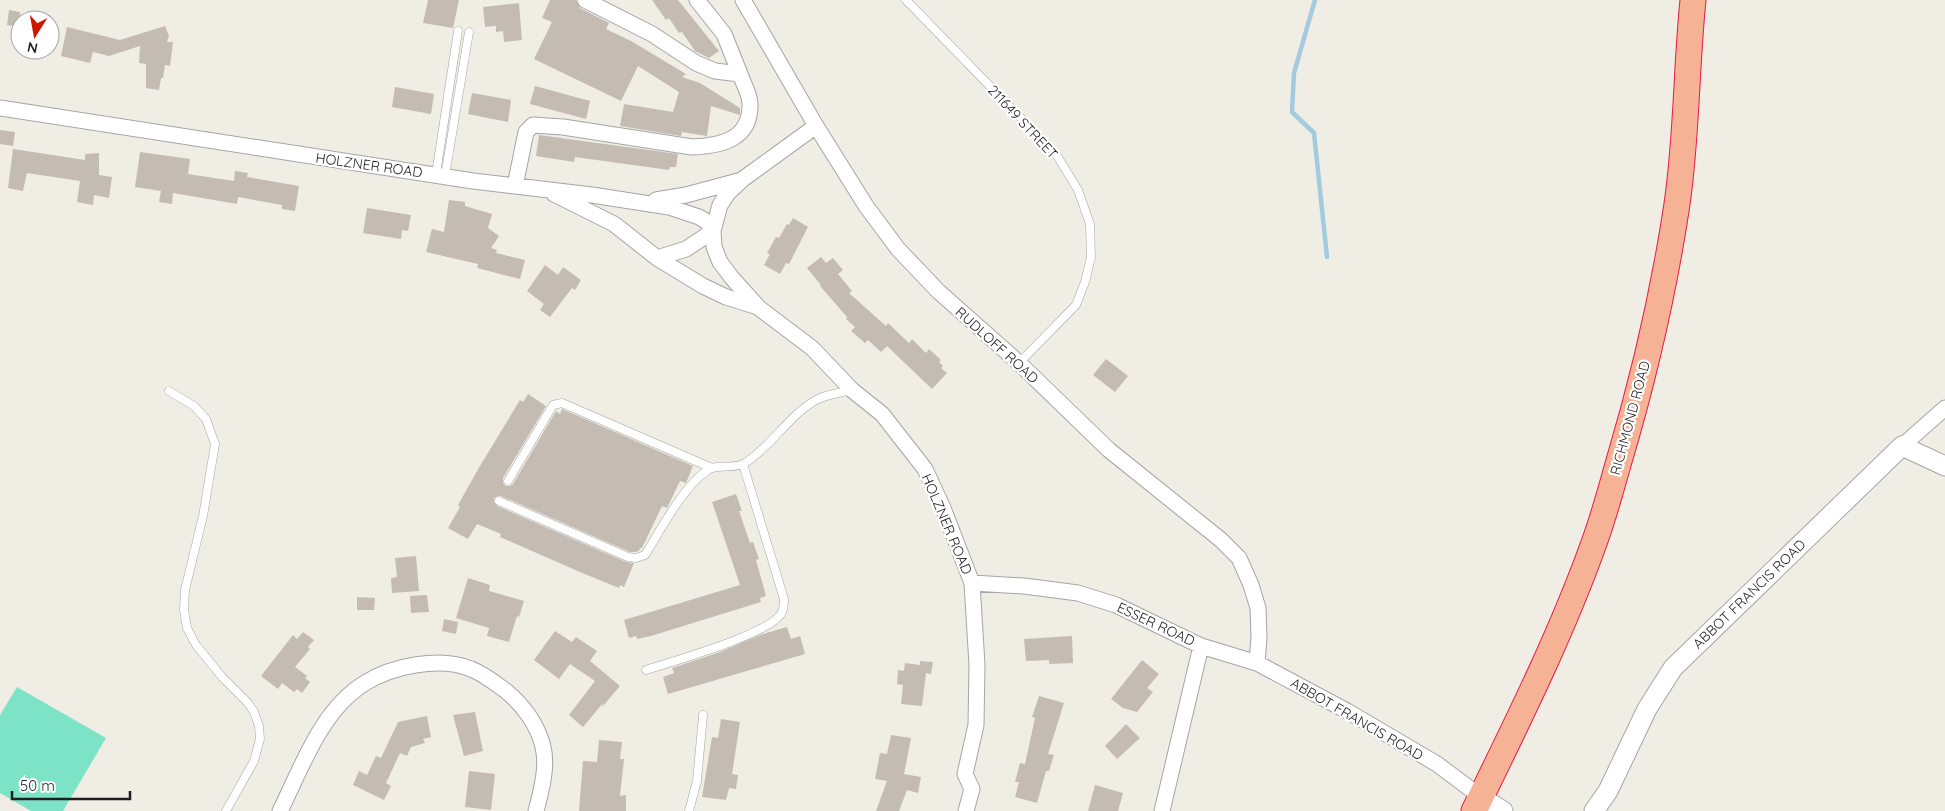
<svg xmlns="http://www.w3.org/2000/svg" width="1945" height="811" viewBox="0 0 1945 811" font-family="Quicksand,sans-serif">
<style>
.pitch{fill:#7de3c7}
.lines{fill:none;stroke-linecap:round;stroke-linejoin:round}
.stream{stroke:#a2cbe0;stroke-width:4.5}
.building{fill:#c4bcb3}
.service-casing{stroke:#a5a5a5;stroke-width:9}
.minor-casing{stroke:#a5a5a5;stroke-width:17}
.tertiary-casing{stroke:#a5a5a5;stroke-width:21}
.trunk-casing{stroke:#e41a4a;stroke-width:27}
.service{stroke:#fff;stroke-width:8}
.minor{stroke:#fff;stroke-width:15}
.tertiary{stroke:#fff;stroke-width:19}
.trunk{stroke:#f5b294;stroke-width:25}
.labels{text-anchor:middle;stroke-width:4.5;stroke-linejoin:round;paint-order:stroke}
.street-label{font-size:14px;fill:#1e1e1e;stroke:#fff}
</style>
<rect width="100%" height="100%" fill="#f0ede4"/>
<!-- pitch -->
<path class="pitch" d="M17,687L106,738L63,811H31L0,793V715Z"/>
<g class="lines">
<!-- stream -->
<path class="stream" d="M1315,0L1294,73L1292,112L1314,133L1327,257"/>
</g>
<!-- building -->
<path class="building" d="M428,0H459L453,28L423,23Z
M550,0H576L580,8L609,23L606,29L631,41L686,74L682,77L700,83L740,108V115L711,106L707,136L682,132L681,136L620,126L624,104L673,112L679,92L638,66L621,101L534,59L552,22L542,18Z
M652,0H678L719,51L709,58L695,51L682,32L679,33L669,18L666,20Z
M519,3L522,40L504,42L503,31L496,32V26L485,27L483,7Z
M9,10L20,12V27L7,25Z
M165,26L169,36L167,42H173L170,66L165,65L163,78H161L159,90L146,88V64L139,63L140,46L109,56L93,52L90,63L61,56L67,27L120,40Z
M535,86L590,101L586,119L530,104Z
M395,87L434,94L431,114L392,107Z
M472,93L511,100L508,122L468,114Z
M0,130L15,132L13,146L0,144Z
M539,135L678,154L676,167H670L669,170L575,157L574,162L536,156Z
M13,149L85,160V154L99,153V175L112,177L109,198L94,195L93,205L77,202L80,181L27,173L23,191L8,188Z
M140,152L190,159L188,174L234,181L235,171L248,173L247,177L299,186L295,211L282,209V205L238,197L237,204L173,193L172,204L159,202L161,191L135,187Z
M449,200L465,202V206L492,214L488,228L499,236L491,248L497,250L496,253L525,260L520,279L477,268L478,264L426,252L432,229L444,232Z
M367,208L411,215L408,231L402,230L401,239L363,233Z
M793,218L808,227L789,264L786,263L780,274L764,265L770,254L767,253L776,237L779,238L787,224L789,225Z
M821,257L826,263L833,258L843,270L838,274L852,291L849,293L886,326L888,323L909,343L912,339L926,353L929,349L941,360L939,362L943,366L941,368L947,373L932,389L887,346L881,352L868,340L865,343L851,331L855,327L846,319L847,317L820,286L821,285L807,268Z
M545,265L558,275L563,267L581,280L575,290L572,288L550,317L540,310L544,304L527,291Z
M1106,359L1128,376L1115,392L1093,375Z
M528,394L546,406L503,478V483L506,486H510L513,484L556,411L560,414L562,409L693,466L686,483L680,481L679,483L667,508L662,506L642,548H640L639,551L635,552H630L501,496H498L494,498V502L497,506L626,562L634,563L624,587L620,585L619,588L580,572L500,537L501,534L477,524L468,539L448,528L460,507L458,505L480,466L520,400L523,402Z
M736,494L742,511H739L750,543L753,542L759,559L756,560L766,596L760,598L761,602L651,636L637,639L636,636L629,638L624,620L740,585L712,502Z
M416,556L419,591L392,593L391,578L397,577L395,558Z
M468,578L490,585L489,591L524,601L519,617L517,616L509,642L487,636L489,628L456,618Z
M427,595L429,612L411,613L410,596Z
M357,597L375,598L374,610H357Z
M444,619L458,622L456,634L442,631Z
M787,627L791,639L800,636L805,654L668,694L663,677L674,673L672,668L720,652L763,634Z
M555,631L572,642L576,637L597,651L590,661L620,686L602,707L603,703L583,727L569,715L595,681L570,664L559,679L534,660Z
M303,632L314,640L308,647L310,649L295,667L307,676L305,678L310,682L302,693L297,689L294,692L282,683L278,689L261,676L293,635L297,639Z
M1072,636L1073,663L1049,664V660L1026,661L1024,639Z
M1142,660L1159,674L1147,688L1153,692L1137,712L1123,708L1111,699Z
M920,661L933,662L931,674L926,673L922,706L901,704L903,685L897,684L898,670L904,671L905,663L920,665Z
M1039,696L1064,703L1048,754L1054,755L1049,771H1046L1037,803L1015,797L1019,782H1015L1020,763L1025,764L1035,718L1032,717Z
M475,712L483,751L464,756L453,715Z
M427,716L431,737L423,739L425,743L411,747L407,756L400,753L386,783L391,786L384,800L353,785L359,771L367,775L376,756L381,758L398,722Z
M721,719L740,722L732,774L738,775L736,789L729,788L726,800L702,797L712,737L718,738Z
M1126,724L1140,738L1117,759L1105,746Z
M891,735L911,738L904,774L921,777L918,793L907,790L899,811H876L887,781L875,779L880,753L887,754Z
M599,740L622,742L620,759H624L620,796L626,795V811H579L583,761L597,762Z
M469,771L495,774L491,810L465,807Z
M1095,785L1123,793L1118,811H1088Z"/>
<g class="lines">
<!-- service casing -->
<g class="service-casing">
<path id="service" d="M906,0L1056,154L1078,190L1090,224L1091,257L1085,282L1076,305L1019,363
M436,174L458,31
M445,176L469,32
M169,391L194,406L206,419L215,444L203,516L185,590L184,610L187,628L196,645L222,677L248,703L254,712L259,726L260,739L254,761L226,811
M508,481L553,405L562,403L712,468
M499,501L628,557L636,558L645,555C660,531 684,485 708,470C718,463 734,470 745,463C772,446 788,416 816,400C826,394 841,393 852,390
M646,670C673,661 767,635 781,614C784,609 784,604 784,599L743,464
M689,811L697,781L703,715"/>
</g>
<!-- minor casing -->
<g class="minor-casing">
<path id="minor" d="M697,0L724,34L740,74
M743,0L816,126L866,206L898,249L938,291L1019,363L1109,450L1221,540L1239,558L1251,585L1258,608L1259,637L1257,663
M0,108L473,181L592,195L669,207L699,217L707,222L713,231
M816,126L743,179L728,193L720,205L713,231L714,247L720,262L732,278L759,308L812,348L852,390L882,414L925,469L943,508L972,583L977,665L976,725L965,774L972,789L966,811
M515,186L526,132L533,125L563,127L692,147C720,146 751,140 750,104C750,94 743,83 740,74L715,71L696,63L652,34L585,0
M554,194L614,224L657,258L703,286L726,297L758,307
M656,200L686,195L738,181
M657,258L686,249L713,231
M1902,446L1945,408
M972,583L1024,586L1078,593L1116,605L1201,646L1257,663L1347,711L1437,764L1481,797
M280,811C302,767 321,710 365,683C392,666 440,656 471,669C484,674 495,683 506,691C523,705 538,725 543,747C548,767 541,792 536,811
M1162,811L1201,646"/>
</g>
<!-- tertiary casing -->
<g class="tertiary-casing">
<path id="tertiary" d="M1481,797L1503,811
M1594,811L1608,791L1647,709L1673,668L1902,446L1945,466"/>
</g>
<!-- trunk casing -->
<g class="trunk-casing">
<path id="trunk" d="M1474,811C1517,723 1561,635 1594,543C1604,516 1611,489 1619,461C1644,377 1664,291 1677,204C1687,136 1686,68 1693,0"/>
</g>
<!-- service -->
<use href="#service" class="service"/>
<!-- minor -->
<use href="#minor" class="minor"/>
<!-- tertiary -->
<use href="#tertiary" class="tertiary"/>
<!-- trunk -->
<use href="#trunk" class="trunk"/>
</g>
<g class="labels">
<!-- street labels -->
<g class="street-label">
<text transform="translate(1023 122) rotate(47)" y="5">211649 STREET</text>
<text transform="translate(369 165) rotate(8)" y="5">HOLZNER ROAD</text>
<text transform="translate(997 345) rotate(42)" y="5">RUDLOFF ROAD</text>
<text transform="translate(1630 418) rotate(-75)" y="5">RICHMOND ROAD</text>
<text transform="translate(947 524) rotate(67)" y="5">HOLZNER ROAD</text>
<text transform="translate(1749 594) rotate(-44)" y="5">ABBOT FRANCIS ROAD</text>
<text transform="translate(1156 624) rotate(25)" y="5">ESSER ROAD</text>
<text transform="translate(1357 719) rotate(30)" y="5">ABBOT FRANCIS ROAD</text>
</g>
</g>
<!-- north arrow -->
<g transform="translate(35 35) rotate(191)"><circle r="24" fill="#ffffff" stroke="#a5a5a5"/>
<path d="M0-4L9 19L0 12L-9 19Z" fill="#cd1600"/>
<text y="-8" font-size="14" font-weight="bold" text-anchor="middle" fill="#1e1e1e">N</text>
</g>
<!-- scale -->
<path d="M12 791v8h118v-8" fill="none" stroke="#1e1e1e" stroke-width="2.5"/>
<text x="20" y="791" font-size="15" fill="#1e1e1e" stroke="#ffffff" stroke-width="4" paint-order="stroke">50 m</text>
</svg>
